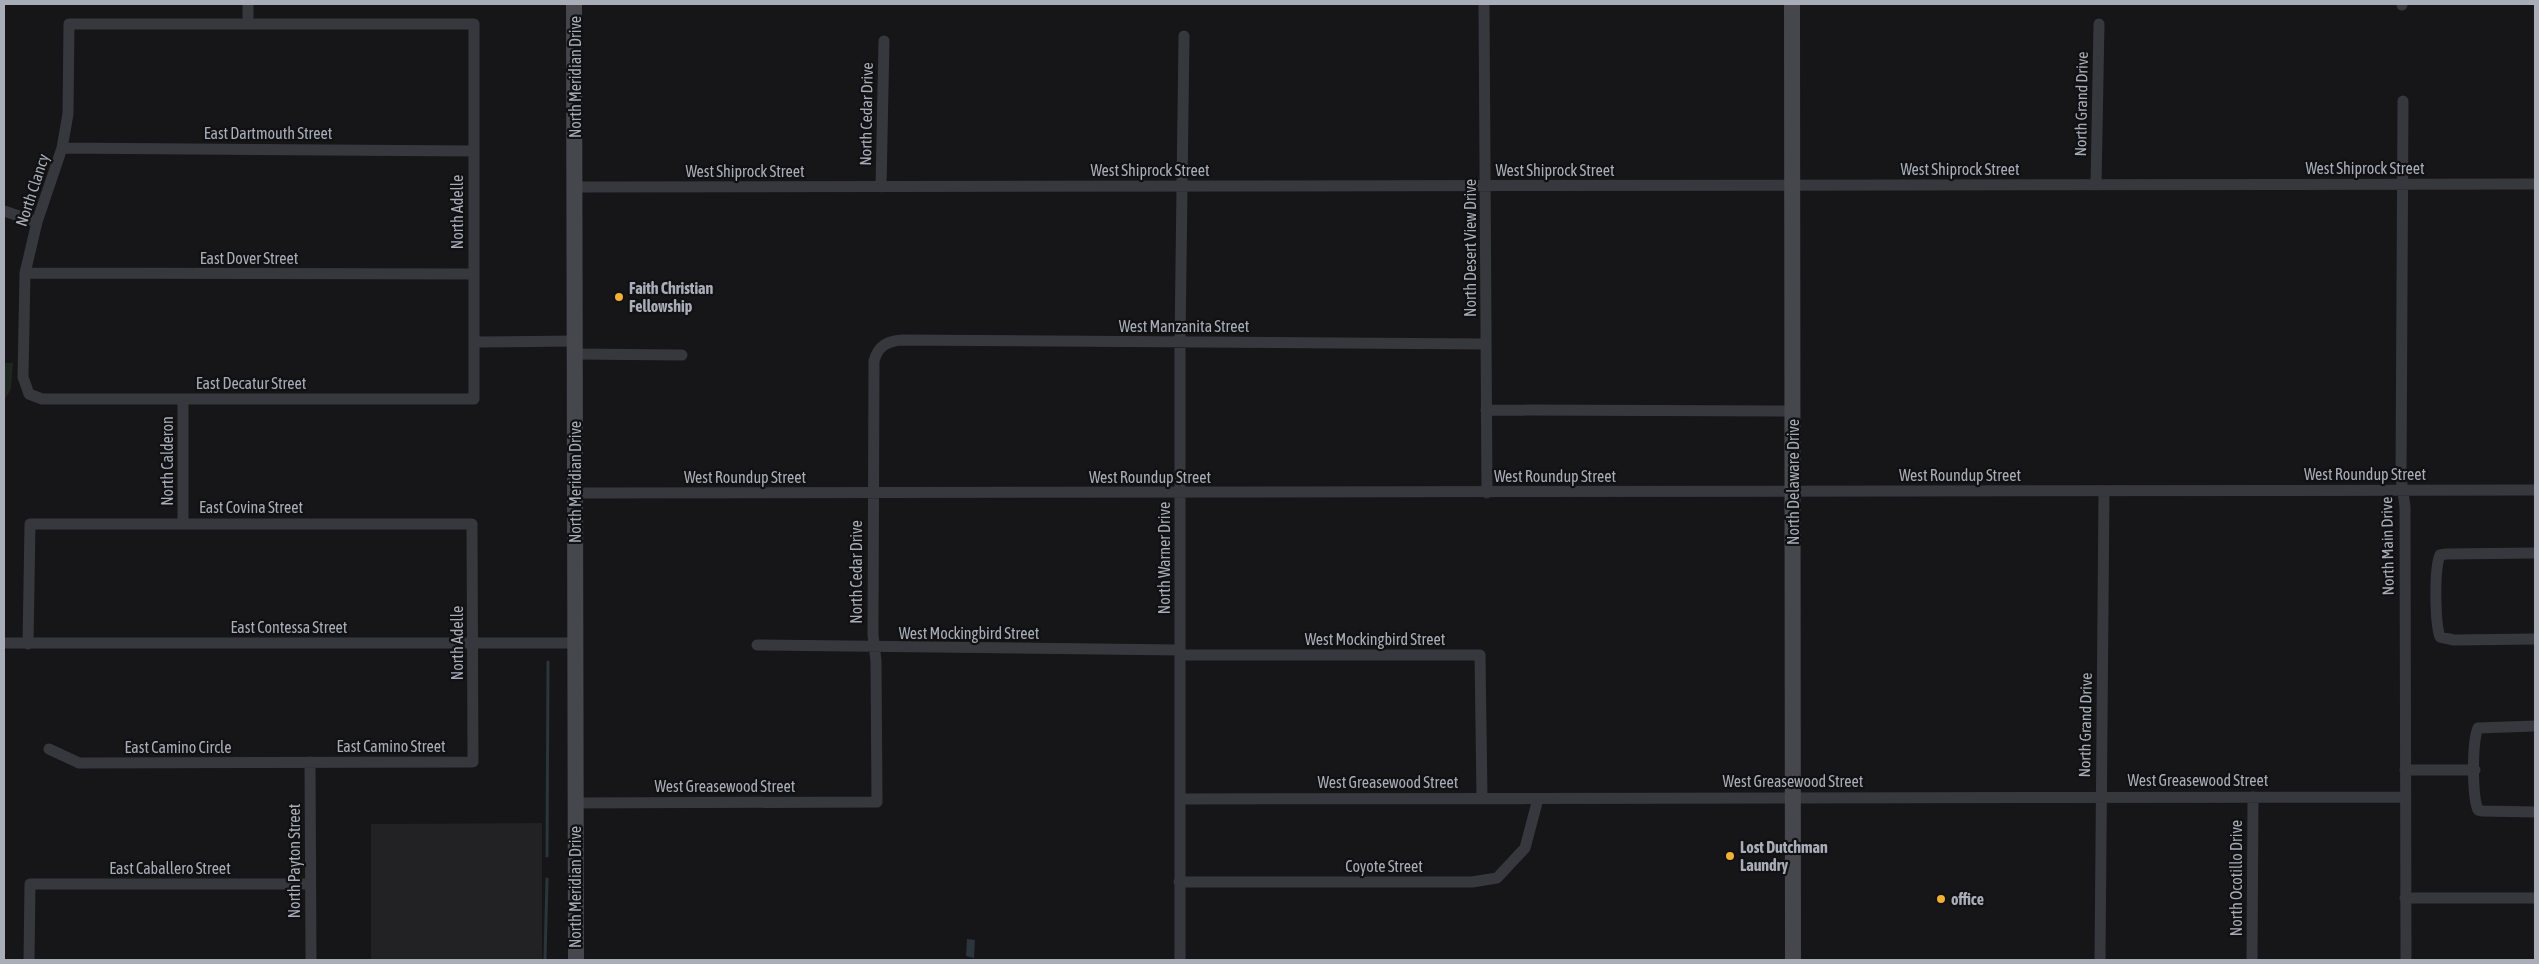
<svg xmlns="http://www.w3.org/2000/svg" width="2539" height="964" viewBox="0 0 2539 964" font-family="'Asap Condensed',sans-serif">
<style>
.built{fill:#222225}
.green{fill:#1e261f}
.water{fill:#2c353c}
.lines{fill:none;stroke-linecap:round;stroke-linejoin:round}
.stream{stroke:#2c353c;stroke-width:3}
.street{stroke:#37383d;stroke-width:11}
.secondary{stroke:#45474d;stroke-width:16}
.poi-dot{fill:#f2b134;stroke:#111113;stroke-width:2}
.labels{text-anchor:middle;stroke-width:4.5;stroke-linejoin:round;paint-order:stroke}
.street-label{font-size:16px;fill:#a8adb8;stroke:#111113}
.poi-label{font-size:16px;font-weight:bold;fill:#a8adb8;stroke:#111113;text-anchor:start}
</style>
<rect width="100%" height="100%" fill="#161618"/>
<!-- built -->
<path class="built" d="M542,823V960H371V824Z"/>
<!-- green -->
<path class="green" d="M4,363H13L11,389L4,401Z"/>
<!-- water -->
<path class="water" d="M967,939L975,940L974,958L966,956Z"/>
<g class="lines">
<!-- stream -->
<path class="stream" d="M547,856L548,662
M545,959L547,879"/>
<!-- street -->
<path class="street" d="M248,4V24
M1484,4L1487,493
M2402,4V5
M69,24H474V399H42L29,394L23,377L25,273L37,222L62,148L68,114Z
M2403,101L2401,477L2405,507L2406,960
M62,148L473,151
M2096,185L2099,24
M575,187L2535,184
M881,187L884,41
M4,211L37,222
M25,273L473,274
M474,342L575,341
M575,354L682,355
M183,400V523
M1486,410L1793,411
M575,493L2535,490
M2535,553L2446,554L2440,555C2434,569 2435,623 2440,637L2454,640L2535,639
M4,643H575
M28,644L30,524H472L473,762L79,763L49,749
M757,645L1180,650
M1180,655H1480L1482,798
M2535,726L2478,728C2472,742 2472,795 2478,810L2483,811L2535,812
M310,762L311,960
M2405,770H2475
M1181,799L2405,797
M574,803L877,802L876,661L873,635L874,361C878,346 887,341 902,340L1486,344
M1179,882H1472L1497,878L1525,848L1538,799
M2405,898H2535
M29,960L30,884H310
M1180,960V342L1184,36
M2100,960L2104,491
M2252,960L2253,797"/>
<!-- secondary -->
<path class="secondary" d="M574,4L576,960
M1792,4L1793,960"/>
</g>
<!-- markers -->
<g class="poi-dot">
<circle cx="619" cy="297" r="5"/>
<circle cx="1730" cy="856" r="5"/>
<circle cx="1941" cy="899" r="5"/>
</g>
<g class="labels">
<!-- street labels -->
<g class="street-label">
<text transform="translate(575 77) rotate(-90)" y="6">North Meridian Drive</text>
<text transform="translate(2081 104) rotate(-89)" y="6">North Grand Drive</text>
<text transform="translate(866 114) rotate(-89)" y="6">North Cedar Drive</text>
<text x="268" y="139">East Dartmouth Street</text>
<text x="2365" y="174">West Shiprock Street</text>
<text x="1960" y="175">West Shiprock Street</text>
<text x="1150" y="176">West Shiprock Street</text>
<text x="1555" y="176">West Shiprock Street</text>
<text x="745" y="177">West Shiprock Street</text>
<text transform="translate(32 190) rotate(-72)" y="6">North Clancy</text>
<text transform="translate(457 212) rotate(-90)" y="6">North Adelle</text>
<text transform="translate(1470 248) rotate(-90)" y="6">North Desert View Drive</text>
<text x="249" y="264">East Dover Street</text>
<text x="1184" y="332">West Manzanita Street</text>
<text x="251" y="389">East Decatur Street</text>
<text transform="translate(167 461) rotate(-90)" y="6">North Calderon</text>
<text x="2365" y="480">West Roundup Street</text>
<text x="1960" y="481">West Roundup Street</text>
<text x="1555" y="482">West Roundup Street</text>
<text x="745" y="483">West Roundup Street</text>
<text x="1150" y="483">West Roundup Street</text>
<text transform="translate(575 482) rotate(-90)" y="6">North Meridian Drive</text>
<text transform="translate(1793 482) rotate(-90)" y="6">North Delaware Drive</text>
<text x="251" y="513">East Covina Street</text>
<text transform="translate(2387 546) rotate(-91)" y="6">North Main Drive</text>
<text transform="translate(1164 558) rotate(-90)" y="6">North Warner Drive</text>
<text transform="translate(856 572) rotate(-90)" y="6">North Cedar Drive</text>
<text x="289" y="633">East Contessa Street</text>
<text x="969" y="639">West Mockingbird Street</text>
<text x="1375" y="645">West Mockingbird Street</text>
<text transform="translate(457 643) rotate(-90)" y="6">North Adelle</text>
<text transform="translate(2085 725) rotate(-89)" y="6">North Grand Drive</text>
<text x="391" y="752">East Camino Street</text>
<text x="178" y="753">East Camino Circle</text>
<text x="2198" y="786">West Greasewood Street</text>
<text x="1793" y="787">West Greasewood Street</text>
<text x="1388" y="788">West Greasewood Street</text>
<text x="725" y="792">West Greasewood Street</text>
<text transform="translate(294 861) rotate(-90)" y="6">North Payton Street</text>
<text x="1384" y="872">Coyote Street</text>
<text x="170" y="874">East Caballero Street</text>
<text transform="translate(2236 878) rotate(-90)" y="6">North Ocotillo Drive</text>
<text transform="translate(575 887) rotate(-90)" y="6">North Meridian Drive</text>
</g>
<!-- poi labels -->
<g class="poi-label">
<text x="629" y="294">Faith Christian<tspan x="629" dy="18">Fellowship</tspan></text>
<text x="1740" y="853">Lost Dutchman<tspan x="1740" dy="18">Laundry</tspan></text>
<text x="1951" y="905">office</text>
</g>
</g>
<!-- border -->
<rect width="2539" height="964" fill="none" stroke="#a8adb8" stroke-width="10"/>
</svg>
